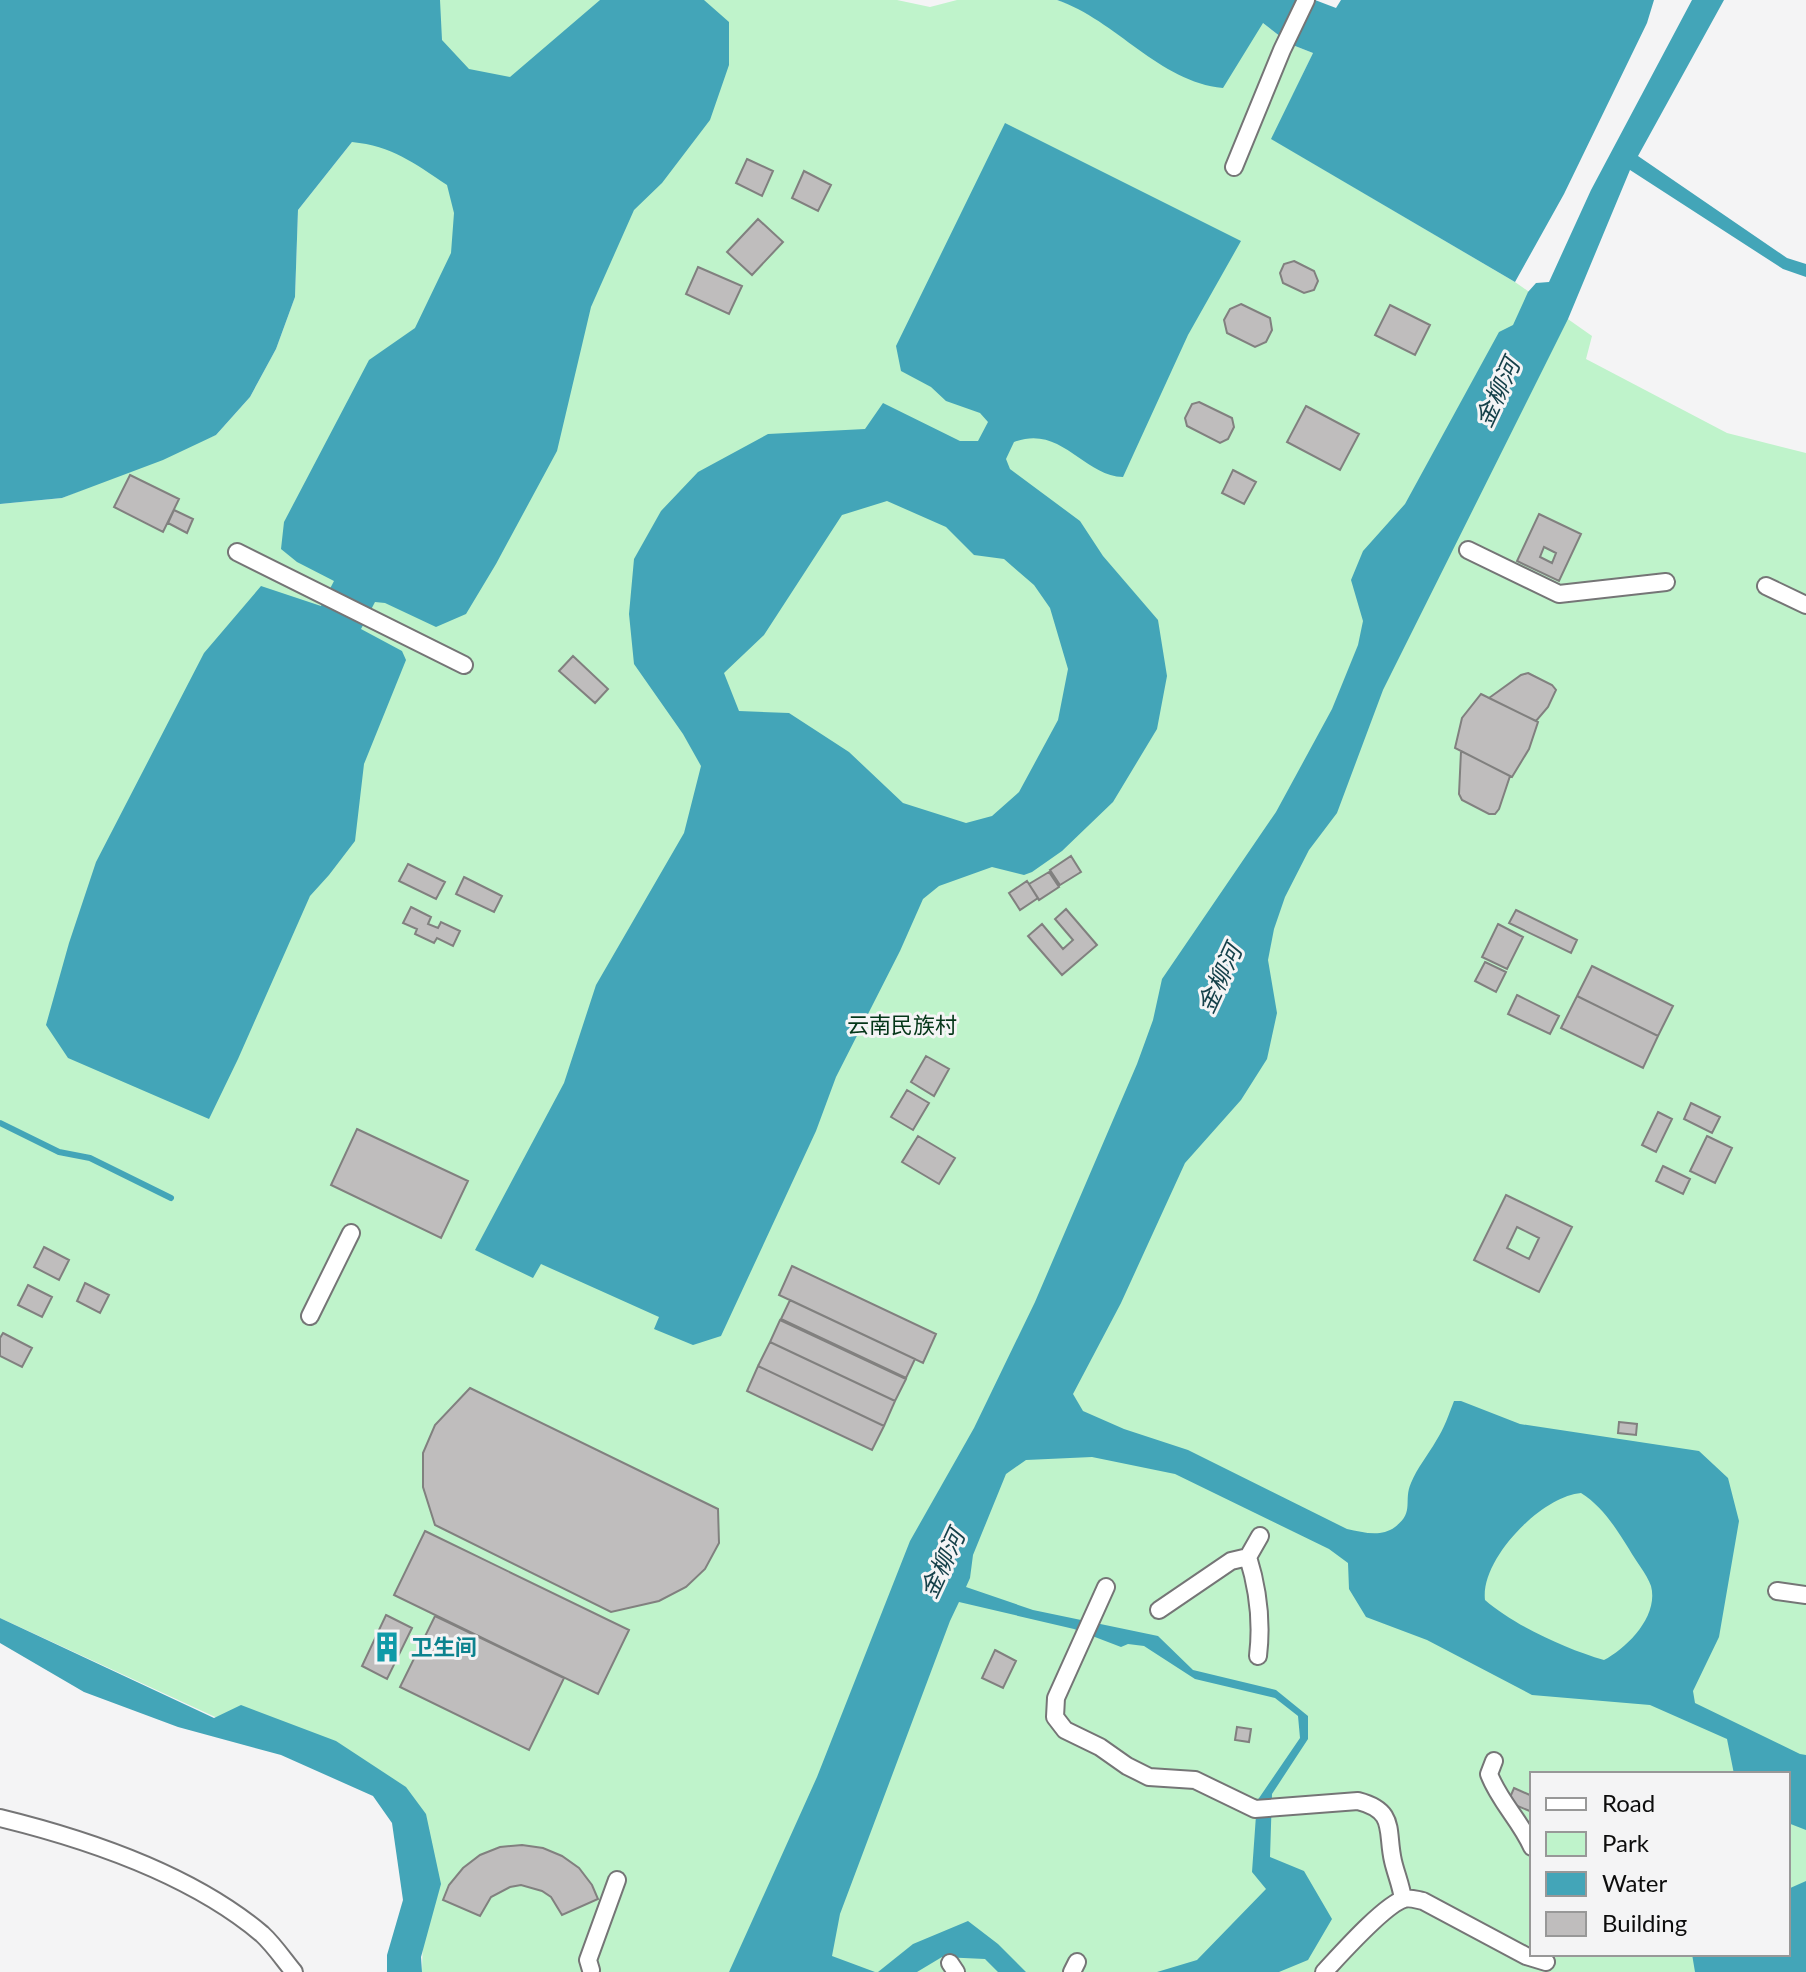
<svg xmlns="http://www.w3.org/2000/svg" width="1806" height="1972" viewBox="0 0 1806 1972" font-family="Lato,'Noto Sans SC',sans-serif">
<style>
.green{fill:#bff3cb;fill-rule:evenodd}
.water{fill:#43a5b8;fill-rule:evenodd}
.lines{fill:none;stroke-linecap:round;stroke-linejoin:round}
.stream{stroke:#43a5b8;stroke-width:6}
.building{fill:#bfbdbd;stroke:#81807f;stroke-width:2;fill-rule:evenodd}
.street-casing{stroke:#757576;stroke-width:20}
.street{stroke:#fff;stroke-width:16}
.labels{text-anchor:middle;stroke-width:6;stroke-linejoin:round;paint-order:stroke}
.park-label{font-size:22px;fill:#043618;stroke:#f4f4f5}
.culture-label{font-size:22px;font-weight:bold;fill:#0d838f;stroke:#f4f4f5;text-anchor:start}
.water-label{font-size:24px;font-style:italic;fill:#16414a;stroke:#f4f4f5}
</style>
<rect width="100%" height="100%" fill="#f4f4f5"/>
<!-- green -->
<path class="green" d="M435,0H897L930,7L957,0H1057L1078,7L1263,23L1290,44L1313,53L1272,139L1515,282L1592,336L1586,359L1727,433L1806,453V1972H743L732,1967L729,1972H422L426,1814L0,1618V504L62,498L216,435L250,397L276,349L295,297L298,210L352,142ZM1532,1774H1788V1954H1532Z"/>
<!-- water -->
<path class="water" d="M0,0H440L442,40L469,69L510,77L600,0H704L729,22V65L710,120L662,183L634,210L591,307L557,451L496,564L466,614L436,627L385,603L375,602L361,629L402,651L406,660L364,764L355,841L329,875L310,896L238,1059L209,1119L68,1058L46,1025L69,943L96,862L204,653L261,586L321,606L334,581L297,562L281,549L284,522L369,360L415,328L451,253L454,213L447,185C414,163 392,146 352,142L298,210L295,297L276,349L250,397L216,435L163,460L62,498L0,504Z
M1057,0H1315L1336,8L1341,0H1654L1647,23L1564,194L1515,282L1271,139L1313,53L1290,44L1263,23L1223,88C1159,82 1116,20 1057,0Z
M1692,0H1724L1638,156L1787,258L1806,264V277L1783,269L1630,170L1568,319L1383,690L1337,813L1309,850L1285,897L1274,929L1268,960L1277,1013L1267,1059L1241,1100L1185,1163L1121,1303L1073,1394L1083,1411L1124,1429L1188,1450L1347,1529C1363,1532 1380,1538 1395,1527C1415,1512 1403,1501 1411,1483C1417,1468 1428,1455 1436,1441C1444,1429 1449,1414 1454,1401H1461L1520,1424L1699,1451L1728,1478L1739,1521L1719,1637L1693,1691L1695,1703L1800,1754L1806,1755V1830L1788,1823V1774H1734L1727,1739L1650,1705L1532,1695L1427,1640L1366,1617L1349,1589L1348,1563L1329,1549L1175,1474L1092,1457L1026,1460L1006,1474L973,1555L970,1578L966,1587L1033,1610L1158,1636L1193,1670L1276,1690L1308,1716V1739L1272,1794L1270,1857L1304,1871L1332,1919L1308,1960L1279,1972H1157L1197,1960L1266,1889L1252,1872L1257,1801L1300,1738L1298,1716L1275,1698L1195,1679L1144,1646L1128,1644L1121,1647L1074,1629L959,1602L950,1621L840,1914L832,1956L875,1972H729L817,1777L910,1541L974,1428L1035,1302L1137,1064L1153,1020L1162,979L1276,812L1332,709L1358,645L1363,621L1351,580L1363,551L1405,504L1499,332L1513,325L1528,292L1536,283L1549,282L1591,190ZM1581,1493C1602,1506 1616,1528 1629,1549C1635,1560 1647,1574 1651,1586C1659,1616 1627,1648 1604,1660C1566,1649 1515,1626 1485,1600C1480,1559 1542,1496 1581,1493Z
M1005,123L1241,241L1188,335L1123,477C1082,475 1061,424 1014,442L1006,459L1010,469L1080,521L1103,556L1158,620L1167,676L1157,729L1113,802L1062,851L1032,872L1024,875L992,867L939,886L923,899L900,951L836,1077L816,1131L721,1336L693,1345L654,1329L659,1317L541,1264L533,1278L475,1250L564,1083L596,985L684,833L701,766L683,734L634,664L629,614L634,559L661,511L698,472L768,434L865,429L883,403L960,441H978L988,422L980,413L946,401L931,387L901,371L896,346ZM887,501L946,527L974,555L1004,559L1034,585L1050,608L1068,669L1058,720L1019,792L992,816L966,823L903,803L849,752L789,713L739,711L724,673L764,635L842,515Z
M0,1618L214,1718L241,1705L336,1741L406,1787L426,1814L441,1884L421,1957L422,1972H387V1955L403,1900L392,1823L373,1796L281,1755L178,1727L84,1692L0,1643Z
M1806,1881V1972H1695L1692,1954H1788V1889Z
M968,1921L998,1944L1026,1972H998L985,1959L942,1957L917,1972H878L913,1944Z"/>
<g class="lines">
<!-- stream -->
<path class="stream" d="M0,1123L59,1152L90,1158L171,1198"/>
</g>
<!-- building -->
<path class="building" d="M747,159L773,171L762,196L736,183Z
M804,171L831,185L818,211L792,198Z
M758,219L783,242L752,275L727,252Z
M1294,261L1314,271L1318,281L1314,290L1304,293L1283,283L1280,273L1284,264Z
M698,267L742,286L729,314L686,294Z
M1241,304L1270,318L1272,330L1266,342L1255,347L1227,333L1224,320L1230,309Z
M1390,305L1430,325L1415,355L1375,335Z
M1199,402L1232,418L1234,427L1228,439L1220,443L1187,426L1185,418L1192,404Z
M1306,406L1359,434L1340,470L1287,442Z
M1233,470L1256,482L1244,504L1222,493Z
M130,475L179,499L163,532L114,507Z
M174,510L193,519L187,533L168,523Z
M1539,514L1581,534L1559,581L1517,561ZM1544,547L1556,553L1552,563L1540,557Z
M573,656L608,689L595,703L559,671Z
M1528,673L1552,685L1556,690L1548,707L1536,721L1489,698L1521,675Z
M1481,694L1538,722L1529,749L1512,777L1455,748L1462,718Z
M1461,751L1510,776L1499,809L1495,814H1489L1462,800L1459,794Z
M1071,856L1081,872L1060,885L1050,870Z
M408,864L445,882L436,899L399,881Z
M1049,872L1059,887L1039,900L1029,884Z
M464,877L502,896L494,912L456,894Z
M1027,881L1038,898L1020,910L1009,893Z
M411,907L431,917L428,924L438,928L441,922L460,931L453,946L437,938L434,943L415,934L417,929L403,923Z
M1066,909L1097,945L1062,975L1028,936L1042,924L1063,949L1073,940L1055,919Z
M1516,910L1577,940L1571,953L1509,923Z
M1498,924L1523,937L1507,969L1482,957Z
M1485,962L1506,972L1496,992L1475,981Z
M1592,966L1673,1006L1658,1036L1577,996Z
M1517,995L1559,1016L1550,1034L1508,1014Z
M1577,996L1658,1036L1643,1068L1561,1028Z
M926,1056L949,1069L934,1096L911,1082Z
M907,1090L929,1103L913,1130L891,1117Z
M1691,1103L1720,1117L1712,1133L1684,1119Z
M1658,1112L1672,1119L1656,1152L1642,1145Z
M357,1129L468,1181L441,1238L331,1185Z
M918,1136L955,1158L939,1184L902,1162Z
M1707,1136L1732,1148L1715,1183L1690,1171Z
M1663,1166L1690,1179L1683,1194L1656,1181Z
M1506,1195L1572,1227L1539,1292L1474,1260ZM1517,1227L1539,1238L1529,1259L1507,1248Z
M44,1247L69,1260L59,1280L34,1267Z
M792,1266L936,1334L923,1363L779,1295Z
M85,1283L109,1295L100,1313L77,1301Z
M28,1285L52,1297L42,1317L18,1305Z
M790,1300L915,1359L906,1378L781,1319Z
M780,1320L906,1379L895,1401L770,1342Z
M3,1333L32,1348L22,1367L0,1356V1338Z
M770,1342L895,1401L884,1426L758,1366Z
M758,1366L884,1426L872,1450L747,1391Z
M470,1388L718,1509L719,1543L705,1569L686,1587L659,1601L611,1612L435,1525L423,1487V1453L435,1425Z
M1619,1422L1637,1424L1636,1435L1618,1433Z
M425,1531L629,1630L598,1694L394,1595Z
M386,1615L412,1628L387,1679L362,1666Z
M435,1616L564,1678L529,1750L400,1687Z
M995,1650L1016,1661L1003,1688L982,1678Z
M1237,1727L1251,1729L1249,1742L1235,1740Z
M1514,1788L1532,1796V1812L1508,1802Z
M522,1845L543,1848L562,1856L579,1868L592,1885L598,1899L562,1915L551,1897L542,1891L521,1885L510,1887L491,1897L480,1916L443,1900L449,1885L463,1868L480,1855L500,1847Z"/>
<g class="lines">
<!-- street casing -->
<g class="street-casing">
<path id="street" d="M1234,167L1282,50L1306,0
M1468,550L1559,594L1666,582
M237,552L464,665
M1766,586L1806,605
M310,1316L351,1233
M1248,1557L1260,1536
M1106,1587L1056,1698L1055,1717L1065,1730L1100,1747L1127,1766L1149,1777L1195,1780L1255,1809L1358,1801C1397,1811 1386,1831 1393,1861C1396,1874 1401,1885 1403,1899
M1777,1591L1806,1595
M1159,1610L1231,1561L1248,1557C1258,1589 1262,1623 1258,1656
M1494,1761L1489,1774C1499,1801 1520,1820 1532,1847
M0,1818C90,1840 191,1874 262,1934C274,1945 284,1960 294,1972
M950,1963L956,1972
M591,1970L588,1960L617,1880
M1072,1972L1077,1962
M1324,1972C1340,1955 1384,1905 1404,1899C1410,1897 1417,1900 1423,1901L1526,1956L1546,1962"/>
</g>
<!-- street -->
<use href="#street" class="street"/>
</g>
<!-- icons -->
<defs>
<g id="building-bare" transform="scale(2.4)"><path d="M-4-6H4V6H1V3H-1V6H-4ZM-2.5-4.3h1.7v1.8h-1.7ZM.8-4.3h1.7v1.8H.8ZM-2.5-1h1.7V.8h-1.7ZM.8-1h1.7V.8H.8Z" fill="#0f9aa8" stroke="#f4f4f5" stroke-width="2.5" paint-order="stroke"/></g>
</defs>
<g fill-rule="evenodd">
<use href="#building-bare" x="387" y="1647"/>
</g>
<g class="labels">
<!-- park labels -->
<g class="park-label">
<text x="902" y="1033">云南民族村</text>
</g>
<!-- culture labels -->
<g class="culture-label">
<text x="411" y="1655">卫生间</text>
</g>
<!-- water labels -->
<g class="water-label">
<text transform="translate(1498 393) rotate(-65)" y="8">金柳河</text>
<text transform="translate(1220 979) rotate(-65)" y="8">金柳河</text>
<text transform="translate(943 1564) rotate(-65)" y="8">金柳河</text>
</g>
</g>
<!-- legend -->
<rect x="1530" y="1772" width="260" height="184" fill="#f4f4f5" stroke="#989898" stroke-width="2"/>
<rect x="1546" y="1798" width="40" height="12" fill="#ffffff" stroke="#989898" stroke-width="2"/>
<text x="1602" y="1812" font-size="24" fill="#0d0d0d">Road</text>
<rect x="1546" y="1832" width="40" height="24" fill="#bff3cb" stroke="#989898" stroke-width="2"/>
<text x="1602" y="1852" font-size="24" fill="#0d0d0d">Park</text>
<rect x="1546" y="1872" width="40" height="24" fill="#43a5b8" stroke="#989898" stroke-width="2"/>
<text x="1602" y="1892" font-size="24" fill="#0d0d0d">Water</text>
<rect x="1546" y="1912" width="40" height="24" fill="#bfbdbd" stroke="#989898" stroke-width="2"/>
<text x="1602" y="1932" font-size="24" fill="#0d0d0d">Building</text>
</svg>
